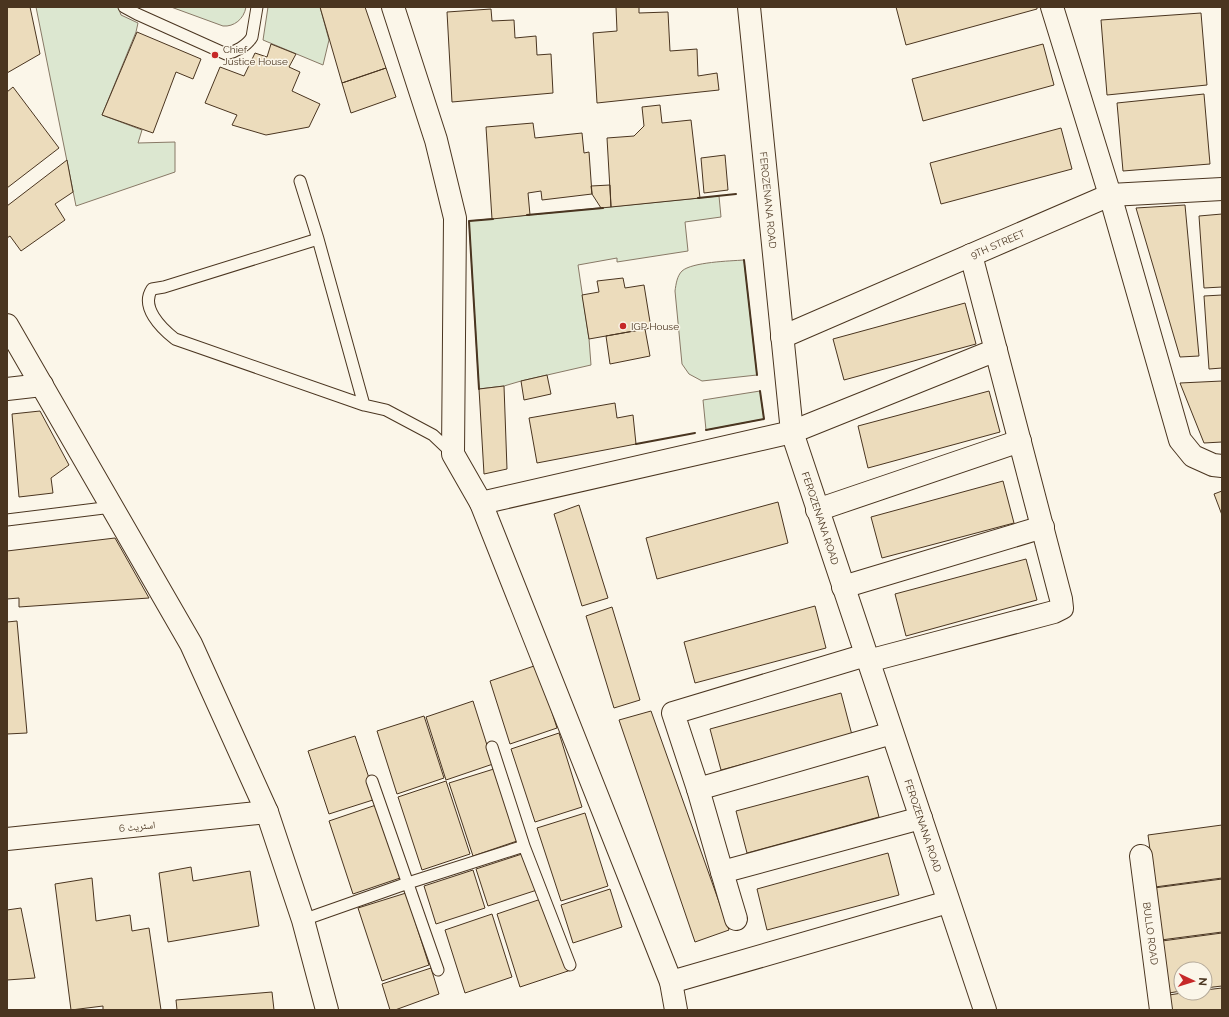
<svg xmlns="http://www.w3.org/2000/svg" width="1229" height="1017" viewBox="0 0 1229 1017" font-family="Raleway,'Noto Naskh Arabic',sans-serif">
<style>
.green{fill:#dce7d0;stroke:#887966}
.building{fill:#ecdcbc;stroke:#4a3520}
.lines{fill:none;stroke-linecap:round;stroke-linejoin:round}
.lane-casing{stroke:#4a3520;stroke-width:13}
.street-casing{stroke:#4a3520;stroke-width:24}
.secondary-casing{stroke:#4a3520;stroke-width:24}
.lane{stroke:#fbf6e9;stroke-width:11}
.street{stroke:#fbf6e9;stroke-width:22}
.secondary{stroke:#fbf6e9;stroke-width:22}
.wall{stroke:#4a3520;stroke-width:2}
.poi-dot{fill:#c62828;stroke:#fbf6e9;stroke-width:1.5}
.labels{text-anchor:middle;stroke-width:3;stroke-linejoin:round;paint-order:stroke}
.poi-label{font-size:10px;fill:#4a3520;stroke:#fbf6e9;text-anchor:start}
.street-label{font-size:10px;fill:#4a3520;stroke:#fbf6e9}
</style>
<rect width="100%" height="100%" fill="#fbf6e9"/>
<!-- green -->
<path class="green" d="M36,7H118L121,15L138,23L136,32L102,115L142,130L138,143L175,142V172L76,206Z
M171,7H246C244,19 234,27 223,26Z
M268,7H320L329,40L323,65L263,40Z
M719,196L721,217L685,222L688,251L617,262V258L578,265L589,339L591,365L521,381L504,386L479,389L469,221Z
M744,260L757,375L702,381L689,374L682,364L675,291C676,284 677,276 682,271C692,262 730,261 744,260Z
M760,391L764,419L706,430L703,400Z"/>
<!-- building -->
<path class="building" d="M7,7H30L40,54L7,73Z
M320,7H365L386,68L342,83Z
M616,7H639V13L668,12L670,51L697,49L698,76L717,73L719,90L597,103L593,33L617,31Z
M896,7H1037V9L906,45Z
M491,9L492,21L514,20L515,38L536,36L537,55L551,54L553,93L452,102L447,12Z
M1201,13L1207,85L1107,95L1101,20Z
M137,32L201,59L193,79L176,72L153,133L102,115Z
M271,44L296,54L289,67L300,72L292,91L320,104L309,127L266,135L232,125L237,115L205,103L220,67L244,76L255,53L267,57Z
M1043,44L1054,85L923,121L912,79Z
M386,68L396,97L351,113L342,83Z
M13,87L59,148L7,188V92Z
M1204,94L1210,164L1123,171L1117,103Z
M660,105L662,123L691,120L700,198L611,207L607,138L634,136L644,126L642,107Z
M533,123L535,138L582,133L584,153L589,152L592,194L542,200L541,191L528,193L530,215L492,219L486,127Z
M1061,128L1072,169L941,204L930,163Z
M725,155L728,190L704,193L701,158Z
M67,160L73,192L55,204L65,220L21,251L10,236L7,238V206Z
M610,185L611,207L601,208L592,194L591,186Z
M1185,205L1199,356L1180,357L1136,208Z
M1222,214V287L1204,288L1199,216Z
M623,278L625,288L644,285L651,328L589,339L582,295L599,292L597,281Z
M1222,295V368L1209,369L1204,296Z
M965,303L976,344L844,380L833,339Z
M645,329L650,356L610,364L606,336Z
M547,375L551,394L524,400L521,381Z
M1222,381V442L1204,443L1180,383Z
M504,386L507,469L484,474L479,389Z
M989,391L1000,432L868,468L858,426Z
M615,403L617,418L633,415L636,444L537,463L529,418Z
M40,411L69,465L51,478L53,493L19,497L12,414Z
M1003,481L1014,523L882,558L871,517Z
M1222,491V515L1214,494Z
M778,502L788,543L657,579L646,538Z
M579,505L608,598L582,606L554,514Z
M115,538L149,598L19,607V598L7,599V551Z
M1026,559L1037,600L906,636L895,594Z
M815,606L826,648L695,683L684,642Z
M612,607L640,700L614,708L586,616Z
M17,621L27,733L7,734V622Z
M537,665L557,728L510,744L490,681Z
M841,693L852,735L721,770L710,729Z
M473,701L493,764L446,780L426,717Z
M651,711L729,930L695,942L619,720Z
M424,716L444,778L397,794L377,731Z
M559,733L582,807L535,822L511,749Z
M355,736L376,799L329,814L308,751Z
M497,768L520,840L473,856L449,783Z
M868,776L879,817L747,853L736,811Z
M446,781L470,854L422,870L398,797Z
M376,805L400,878L353,894L329,821Z
M585,813L608,886L561,901L537,828Z
M1222,825V878L1155,887L1148,835Z
M525,853L537,890L488,906L476,869Z
M888,853L899,895L767,930L757,889Z
M191,867L193,881L250,871L259,926L168,942L159,873Z
M473,870L485,908L436,924L424,886Z
M92,878L96,921L130,915L132,931L149,928L161,1010H103V1006L71,1010L55,884Z
M1222,879V932L1161,940L1154,888Z
M610,889L622,927L573,943L561,905Z
M406,893L429,965L382,981L358,908Z
M544,898L568,971L520,987L497,914Z
M21,908L35,978L7,980V910Z
M492,914L512,977L465,993L445,930Z
M1222,933V986L1205,988V969H1181V991L1169,993L1162,941Z
M431,968L439,994L395,1010H390L382,984Z
M1222,988V1010H1171L1169,995L1182,993H1205V990Z
M272,992L274,1010H177L176,1000Z"/>
<g class="lines">
<!-- lane casing -->
<g class="lane-casing">
<path id="lane" d="M124,7L137,14L226,54C235,52 247,46 252,37L257,7
M300,181L318,239L364,405L386,410L433,435L453,454
M318,239L164,287L152,289C140,307 161,328 175,339L364,405
M7,520L112,507
M492,747L524,846L570,965
M372,781L438,970
M303,920L408,883L524,846"/>
</g>
<!-- street casing -->
<g class="street-casing">
<g id="street">
<path d="M393,7L436,140L455,218L453,454L481,503L671,982L676,1010"/>
<path d="M1052,7L1110,195L1180,440L1193,456L1213,465L1222,466"/>
<path d="M7,325L191,644L267,812L303,920L327,1010"/>
<path id="s1" d="M782,337L1110,195L1222,189"/>
<path d="M7,389L42,385"/>
<path d="M481,503L792,432L996,350"/>
<path d="M817,510L1020,441"/>
<path d="M843,587L1043,527"/>
<path d="M868,661L1054,612L1062,608L1061,599L971,255"/>
<path d="M892,733L698,789L722,872L921,818"/>
<path d="M698,789L673,713L866,655"/>
<path d="M7,839L267,812"/>
<path id="s2" d="M1141,856L1161,1010"/>
<path d="M722,872L736,919"/>
<path d="M671,982L948,902"/>
</g>
</g>
<!-- secondary casing -->
<g class="secondary-casing">
<g id="secondary">
<path id="s3" d="M749,7L792,432L985,1010"/>
</g>
</g>
<!-- lane -->
<use href="#lane" class="lane"/>
<!-- street -->
<use href="#street" class="street"/>
<!-- secondary -->
<use href="#secondary" class="secondary"/>
<!-- wall -->
<path class="wall" d="M698,198L736,194
M527,215L603,208
M744,260L757,375
M479,389L469,221L493,219
M706,430L764,419L760,391
M636,444L695,433"/>
</g>
<!-- markers -->
<g class="poi-dot">
<circle cx="215" cy="55" r="4"/>
<circle cx="623" cy="326" r="4"/>
</g>
<g class="labels">
<!-- poi labels -->
<g class="poi-label">
<text x="223" y="53">Chief<tspan x="223" dy="12">Justice House</tspan></text>
<text x="631" y="330">IGP House</text>
</g>
<!-- street labels -->
<g class="street-label">
<text dy="4" stroke="none"><textPath href="#s3" startOffset="194">FEROZENANA ROAD</textPath></text>
<text dy="4" stroke="none"><textPath href="#s1" startOffset="235">9TH STREET</textPath></text>
<text dy="4" stroke="none"><textPath href="#s3" startOffset="518">FEROZENANA ROAD</textPath></text>
<text transform="translate(137 826) rotate(-6)" y="4">اسٹریٹ 6</text>
<text dy="4" stroke="none"><textPath href="#s3" startOffset="842">FEROZENANA ROAD</textPath></text>
<text dy="4" stroke="none"><textPath href="#s2" startOffset="78">BULLO ROAD</textPath></text>
</g>
</g>
<!-- border -->
<rect width="1229" height="1017" fill="none" stroke="#4a3520" stroke-width="16"/>
<!-- north arrow -->
<g transform="translate(1193 981) rotate(94)"><circle r="19" fill="#fbf6e9" stroke="#b4a999"/>
<path d="M0-3L7 15L0 10L-7 15Z" fill="#c62828"/>
<text y="-6" font-size="11" font-weight="bold" text-anchor="middle" fill="#4a3520">N</text>
</g>
</svg>
